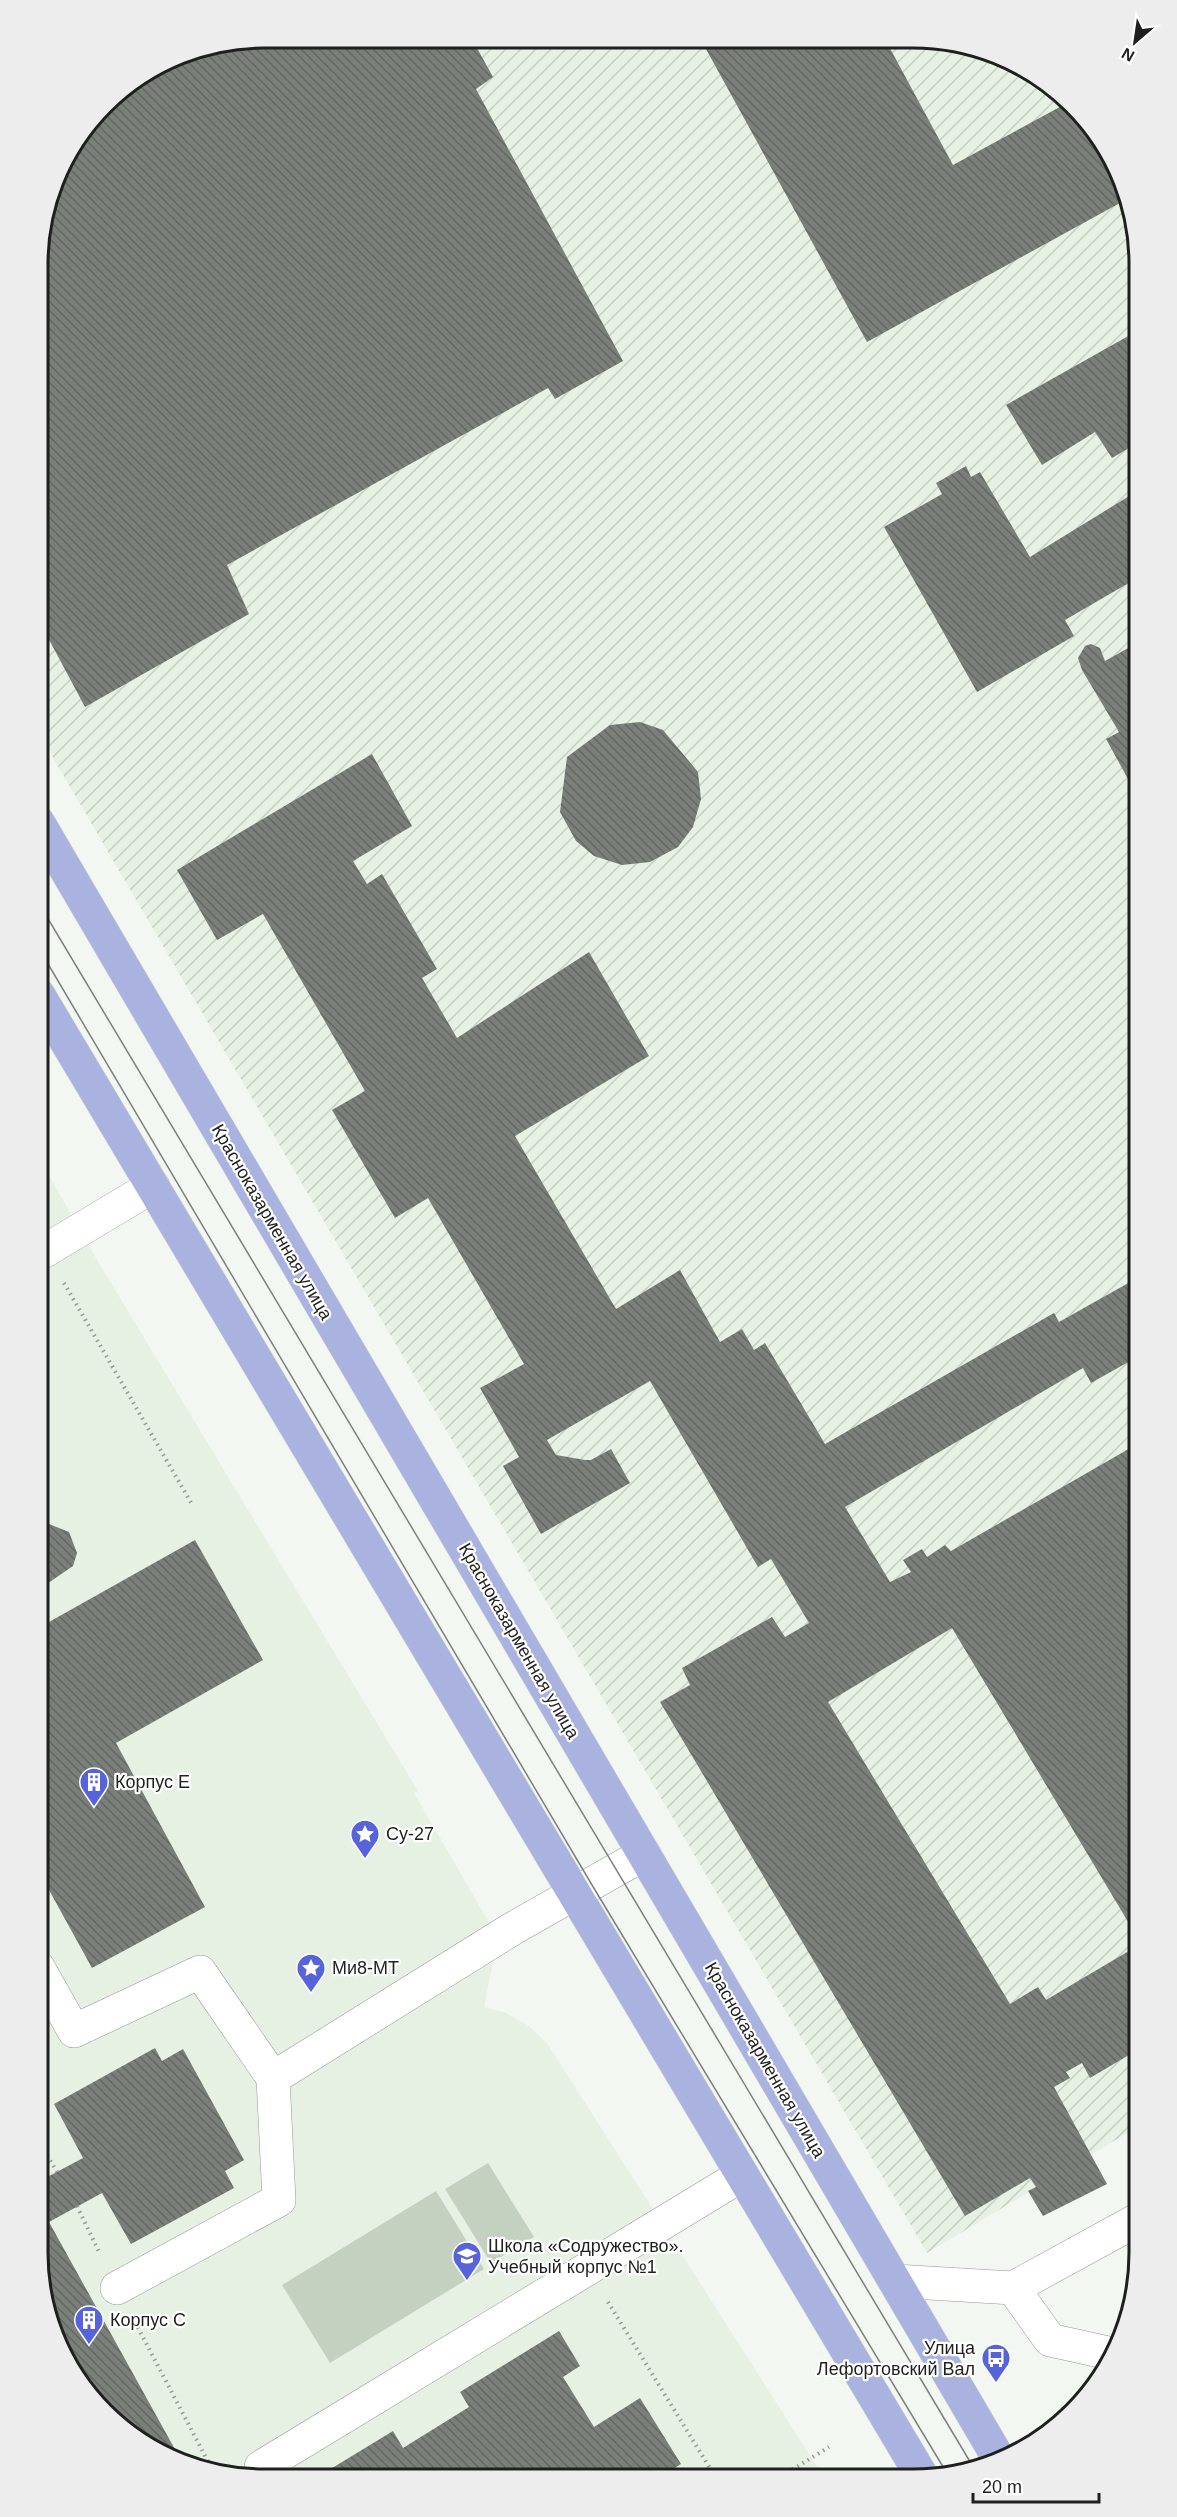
<svg xmlns="http://www.w3.org/2000/svg" width="1177" height="2517" viewBox="0 0 1177 2517" font-family="Arial,sans-serif">
<style>
.built{fill:#e6f1e4}
.industrial{fill:url(#industrial-furrows)}
.green{fill:#c4d1c1}
.building{fill:url(#building-back-hatch)}
.lines{fill:none;stroke-linecap:round;stroke-linejoin:round}
.minor-casing{stroke:#949993;stroke-width:34}
.major-casing{stroke:#d2d2d2;stroke-width:34}
.path{stroke:#969a96;stroke-width:4;stroke-dasharray:1.5 4.5;stroke-linecap:butt}
.minor{stroke:#fff;stroke-width:33}
.major{stroke:#aab3e0;stroke-width:33}
.tram{stroke:#7d807c;stroke-width:1.5}
.labels{text-anchor:middle;stroke-width:4.5;stroke-linejoin:round;paint-order:stroke}
.street-label{font-size:18px;fill:#1e201e;stroke:#fff}
.poi-label{font-size:18px;fill:#1e201e;stroke:#fff;text-anchor:start}
.rim{fill:none;stroke:#1e201e;stroke-width:3}
</style>
<defs>
<pattern id="industrial-furrows" width="10" height="10" patternUnits="userSpaceOnUse" patternTransform="scale(1.5)"><rect width="10" height="10" fill="#e6f1e4"/><path d="M-1 1l2-2M0 10L10 0M9 11l2-2" fill="none" stroke="#c5cec3"/></pattern>
<pattern id="building-back-hatch" width="6" height="6" patternUnits="userSpaceOnUse" patternTransform="scale(1.5)"><rect width="6" height="6" fill="#7a7f7a"/><path d="M-1 5l2 2M0 0l6 6M5-1l2 2" fill="none" stroke="#636863"/></pattern>
</defs>
<rect width="100%" height="100%" fill="#f2f7f1"/>
<!-- built -->
<path class="built" d="M38,1156L97,1260L418,1791L414,1793L498,1938L484,2007L506,2013L529,2026L547,2043L825,2479L220,2475L164,2456L114,2423L76,2378L45,2312L38,2253Z"/>
<!-- industrial -->
<path class="industrial" d="M264,38L957,42L1013,61L1063,94L1109,151L1132,205L1139,264V2126L927,2253L38,732V249L61,164L114,94L178,55Z"/>
<!-- green -->
<path class="green" d="M488,2163L534,2237L491,2263L445,2189Z
M436,2191L484,2269L330,2363L282,2285Z"/>
<!-- building -->
<path class="building" d="M264,37L472,39L493,77L476,89L623,361L555,399L548,388L227,565L249,614L85,707L38,619V249L61,164L107,103L190,57L188,53Z
M701,40L886,41L953,165L1069,102L1109,151L1129,198L867,342Z
M1139,330V442L1112,458L1095,432L1042,465L1006,405Z
M966,466L971,477L980,472L1030,557L1139,490V577L1065,620L1074,636L977,692L884,527L942,494L936,483Z
M1139,642V799L1106,739L1119,732L1082,670L1078,658L1085,646L1091,644L1100,648L1105,661Z
M640,722L663,730L698,772L701,799L693,827L678,847L650,862L622,865L594,856L576,841L560,812L567,757L610,725Z
M372,754L412,826L353,861L367,884L382,874L437,969L422,978L457,1038L589,952L649,1056L515,1136L616,1309L680,1270L720,1342L742,1329L754,1350L765,1343L825,1444L1054,1313L1059,1322L1139,1277V1356L1091,1383L1083,1368L845,1507L890,1582L911,1572L903,1560L922,1549L927,1557L945,1545L951,1551L1139,1443V1940L952,1628L828,1702L1010,2004L1038,1987L1046,2000L1139,1945V2049L1090,2078L1082,2063L1066,2072L1070,2078L1054,2087L1107,2184L1043,2216L1028,2191L1036,2187L1030,2178L965,2216L660,1702L690,1685L682,1668L772,1617L785,1637L809,1623L771,1559L758,1567L650,1381L547,1440L556,1455L585,1460H591L611,1449L630,1483L541,1534L503,1466L519,1457L480,1388L524,1364L428,1198L395,1218L332,1110L365,1091L263,914L217,940L177,870Z
M49,1524L69,1532L77,1553L73,1566L38,1590V1527Z
M195,1540L263,1660L116,1743L205,1907L92,1968L38,1870V1602L49,1622Z
M155,2048L162,2061L183,2049L244,2160L225,2171L234,2188L131,2244L102,2193L49,2222L182,2462L164,2456L114,2423L76,2378L45,2312L38,2253V2182L83,2158L54,2104Z
M559,2331L580,2366L563,2377L594,2427L640,2398L681,2464L658,2478L319,2476L393,2431L403,2448L469,2407L460,2392Z"/>
<g class="lines">
<!-- minor casing -->
<g class="minor-casing">
<path id="minor" d="M38,1255L153,1186
M38,1967L74,2031L200,1972L273,2078L512,1929L644,1854
M895,2281L1013,2288L1139,2219
M117,2288L279,2200L273,2078
M1013,2288L1050,2340L1113,2354
M267,2475L261,2467L742,2175"/>
</g>
<!-- major casing -->
<g class="major-casing">
<path id="major" d="M38,822L999,2459
M38,994L923,2478"/>
</g>
<!-- path -->
<path class="path" d="M64,1283L193,1506
M38,2140L57,2172
M77,2206L100,2254
M608,2302L716,2478
M135,2322L214,2473
M777,2479L829,2447"/>
<!-- minor -->
<use href="#minor" class="minor"/>
<!-- major -->
<use href="#major" class="major"/>
<!-- tram -->
<path class="tram" d="M38,902L975,2470
M38,947L592,1885L948,2475"/>
</g>
<!-- icons -->
<defs>
<g id="building-pin" transform="scale(1.5)"><path d="M0 17L-7.5 6A9.5 9.5 0 1 1 7.5 6Z" fill="#5763da" stroke="#fff"/><path d="M-4-6H4V6H1V3H-1V6H-4ZM-2.5-4.3h1.7v1.8h-1.7ZM.8-4.3h1.7v1.8H.8ZM-2.5-1h1.7V.8h-1.7ZM.8-1h1.7V.8H.8Z" fill="#fff"/></g>
<g id="sight-pin" transform="scale(1.5)"><path d="M0 17L-7.5 6A9.5 9.5 0 1 1 7.5 6Z" fill="#5763da" stroke="#fff"/><path d="M0-6L1.8-2.2L6-1.7L2.9 1.2L3.7 5.4L0 3.3L-3.7 5.4L-2.9 1.2L-6-1.7L-1.8-2.2Z" fill="#fff"/></g>
<g id="school-pin" transform="scale(1.5)"><path d="M0 17L-7.5 6A9.5 9.5 0 1 1 7.5 6Z" fill="#5763da" stroke="#fff"/><path d="M0-5L7-2L0 1L-7-2ZM-4 1L0 2.5L4 1V4Q0 6-4 4Z" fill="#fff"/></g>
<g id="bus-pin" transform="scale(1.5)"><path d="M0 17L-7.5 6A9.5 9.5 0 1 1 7.5 6Z" fill="#5763da" stroke="#fff"/><path d="M-5-6H5V4H4V6H2V4H-2V6H-4V4H-5ZM-3.5-4V0h7V-4ZM-3.5 1.2v1.5H-2V1.2ZM2 1.2v1.5H3.5V1.2Z" fill="#fff"/></g>
</defs>
<g fill-rule="evenodd">
<use href="#building-pin" x="94" y="1782"/>
<use href="#sight-pin" x="365" y="1834"/>
<use href="#sight-pin" x="311" y="1968"/>
<use href="#school-pin" x="467" y="2256"/>
<use href="#building-pin" x="89" y="2320"/>
<use href="#bus-pin" x="996" y="2358"/>
</g>
<g class="labels">
<!-- street labels -->
<g class="street-label">
<text transform="translate(272 1222) rotate(60)" y="6">Красноказарменная улица</text>
<text transform="translate(519 1641) rotate(60)" y="6">Красноказарменная улица</text>
<text transform="translate(765 2060) rotate(60)" y="6">Красноказарменная улица</text>
</g>
<!-- poi labels -->
<g class="poi-label">
<text x="115" y="1788">Корпус Е</text>
<text x="386" y="1840">Су-27</text>
<text x="332" y="1974">Ми8-МТ</text>
<text x="488" y="2252">Школа «Содружество».<tspan x="488" dy="21">Учебный корпус №1</tspan></text>
<text x="110" y="2326">Корпус С</text>
<text x="975" y="2354" text-anchor="end">Улица<tspan x="975" dy="21">Лефортовский Вал</tspan></text>
</g>
</g>
<!-- crop -->
<path d="M0 0H1177V2517H0ZM264 48H913A216 216 0 0 1 1129 264V2253A216 216 0 0 1 913 2469H264A216 216 0 0 1 48 2253V264A216 216 0 0 1 264 48Z" fill="#ededed" fill-rule="evenodd"/>
<path class="rim" d="M264 48H913A216 216 0 0 1 1129 264V2253A216 216 0 0 1 913 2469H264A216 216 0 0 1 48 2253V264A216 216 0 0 1 264 48Z"/>
<!-- north arrow -->
<g transform="translate(1135 42) rotate(209)" stroke="#ffffff" stroke-width="4.5" paint-order="stroke">
<path d="M0-4.5L10 22L0 15L-10 22Z" fill="#1e201e"/>
<text y="-9" font-size="16" font-weight="bold" text-anchor="middle" fill="#1e201e">N</text>
</g>
<!-- scale -->
<path d="M973 2493v9h126v-9" fill="none" stroke="#1e201e" stroke-width="3"/>
<text x="982" y="2493" font-size="18" fill="#1e201e" stroke="#ffffff" stroke-width="4.5" paint-order="stroke">20 m</text>
</svg>
